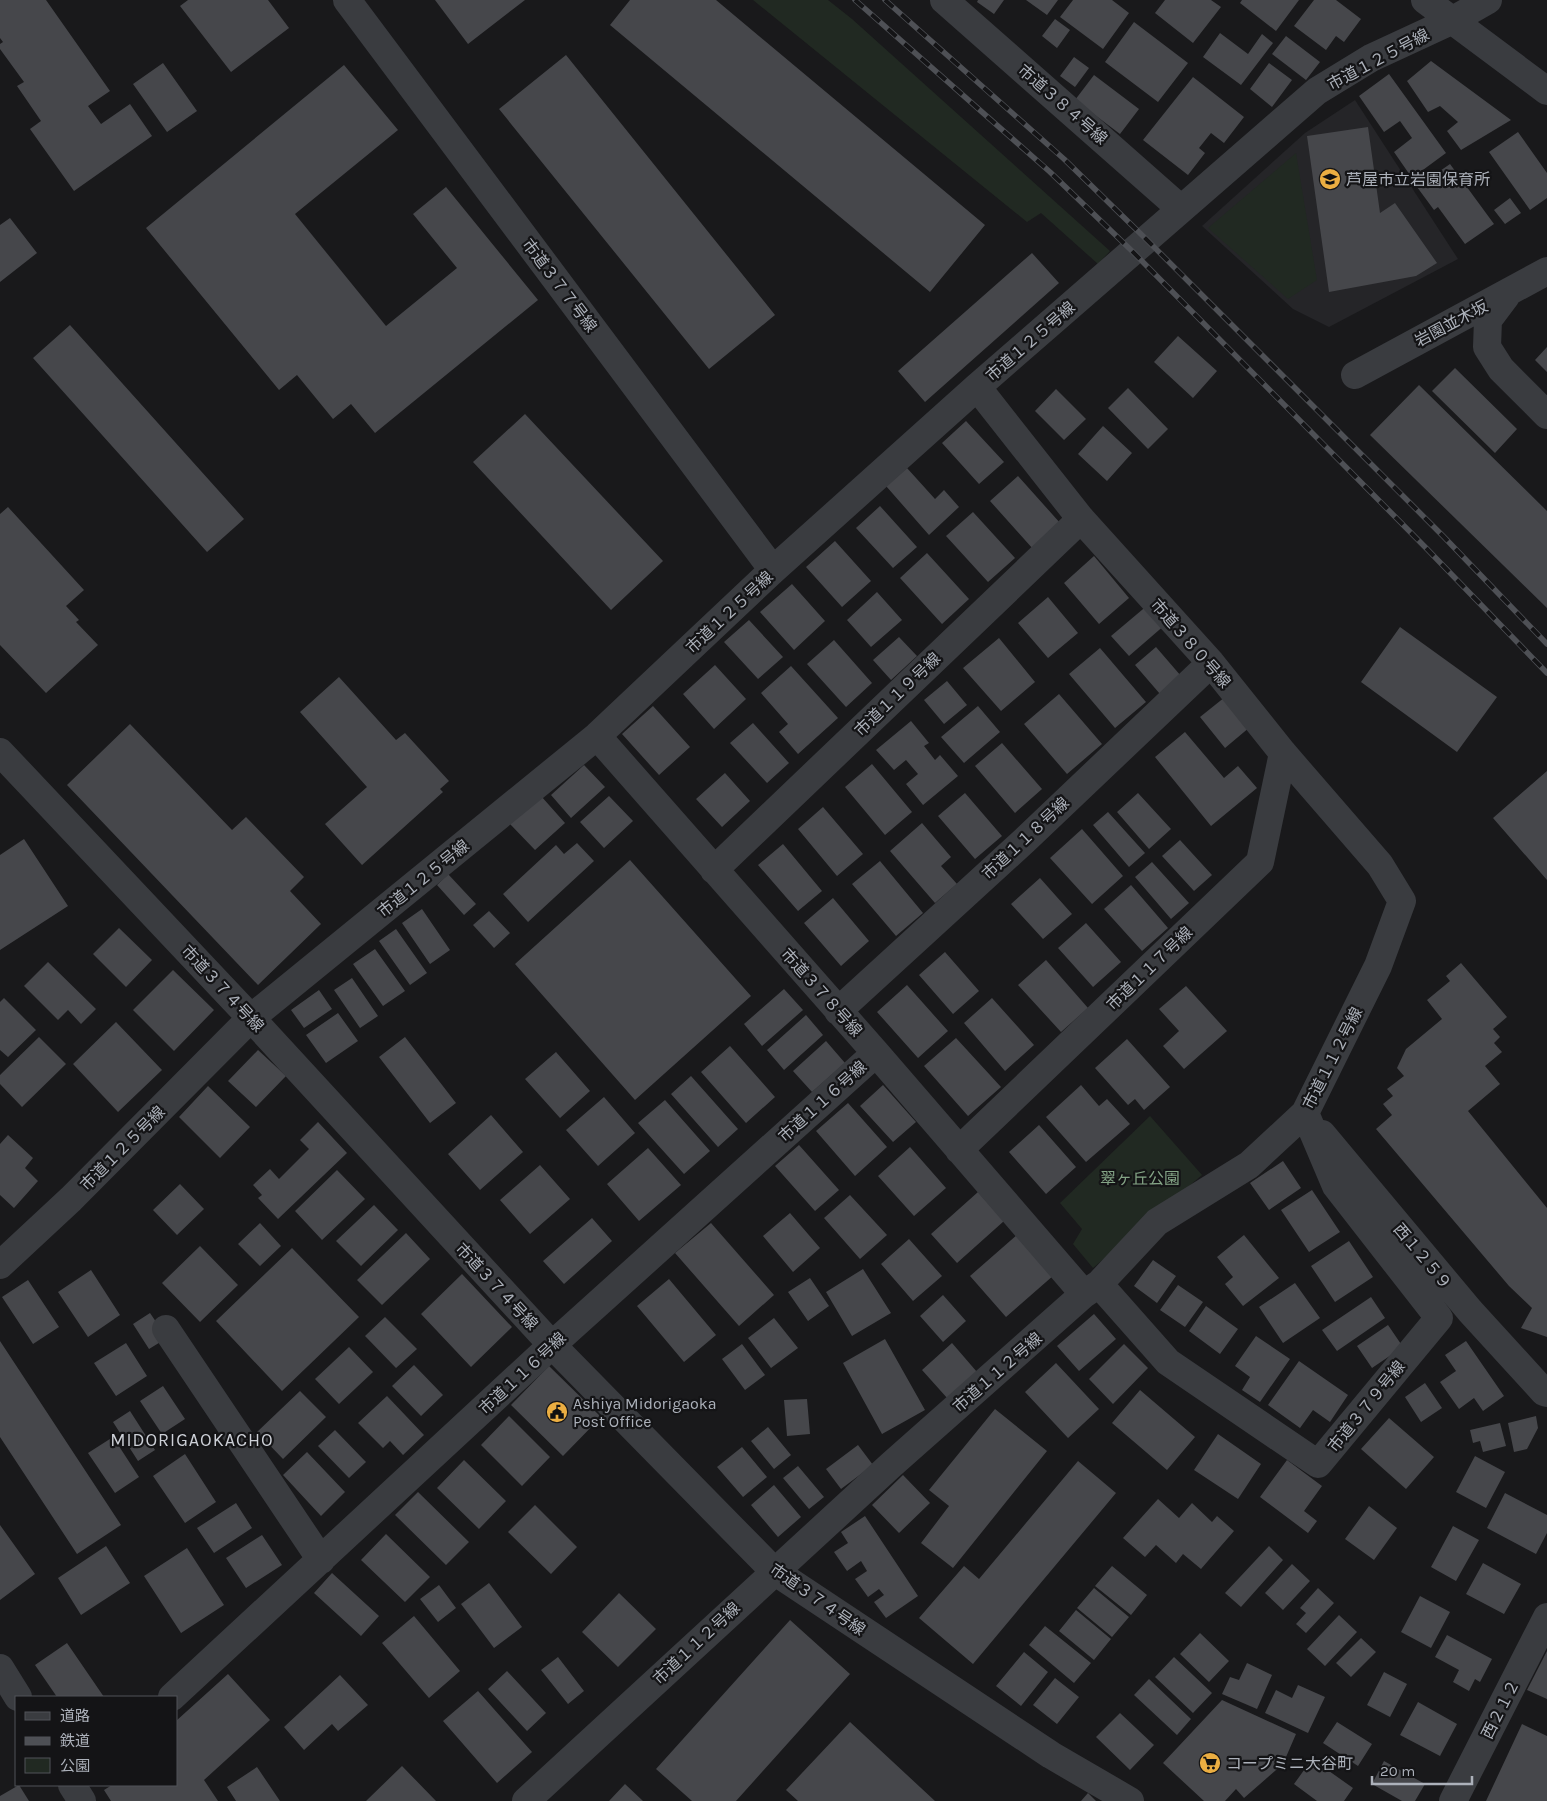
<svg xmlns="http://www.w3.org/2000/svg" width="1547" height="1801" viewBox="0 0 1547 1801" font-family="Karla,'Noto Sans JP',sans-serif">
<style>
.built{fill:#252528}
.green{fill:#212922}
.building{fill:#46474b}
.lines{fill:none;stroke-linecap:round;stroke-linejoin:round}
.minor{stroke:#3a3c40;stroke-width:28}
.rail-casing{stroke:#4e5055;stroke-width:5.5}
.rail{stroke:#141416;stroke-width:4;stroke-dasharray:11;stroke-linecap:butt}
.labels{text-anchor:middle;stroke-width:4.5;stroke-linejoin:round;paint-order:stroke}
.street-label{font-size:16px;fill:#acb1ba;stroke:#141416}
.poi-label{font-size:16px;fill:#acb1ba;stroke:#141416;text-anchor:start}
.park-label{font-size:16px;fill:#84a486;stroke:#141416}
.neighbourhood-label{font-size:18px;letter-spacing:1px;fill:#cdd0d7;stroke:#141416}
</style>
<rect width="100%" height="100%" fill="#19191b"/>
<!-- built -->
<path class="built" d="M1355,100L1458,259L1329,327L1293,309L1202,226L1305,133Z"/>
<!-- green -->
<path class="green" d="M753,0H828L852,19L1110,251L1098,264L1041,213L1027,222Z
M1296,153L1317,280L1288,299L1208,228Z
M1150,1116L1202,1175L1093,1268L1073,1244L1082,1229L1060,1203Z"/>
<!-- building -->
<path class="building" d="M0,0H46L110,91L88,106L101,124L130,104L152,136L74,191L30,129L41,121L17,86L24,82L0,49V44L3,42L0,38Z
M188,0H268L289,28L231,72L180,6Z
M435,0H525L468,44Z
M630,0H716L985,225L930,292L610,25Z
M978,0H1004L994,14L977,2Z
M1026,0H1058L1047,15Z
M1073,0H1112L1129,13L1103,49L1060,17Z
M1165,0H1211L1221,7L1193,43L1155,13Z
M1242,0H1299L1276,31L1240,3Z
M1314,0H1336L1361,19L1344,42L1336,36L1326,50L1294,26Z
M1055,19L1070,30L1057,48L1042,36Z
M1134,22L1188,63L1158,102L1105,62Z
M1220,33L1248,54L1262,34L1273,43L1241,85L1203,57Z
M1286,36L1320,62L1306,80L1272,54Z
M566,55L775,315L709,369L499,109Z
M1074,57L1089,68L1075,87L1060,76Z
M1431,61L1511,120L1461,150L1447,131L1458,122L1440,106L1428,112L1407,81Z
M163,63L197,111L167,132L133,84Z
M1269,63L1292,80L1272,107L1250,89Z
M344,65L398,130L295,214L386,326L457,268L413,214L446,187L538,300L375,433L351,404L333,419L297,375L279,390L146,228Z
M1389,74L1446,153L1412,178L1394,152L1412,138L1400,121L1384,132L1359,96Z
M1094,75L1139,109L1120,134L1075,100Z
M1193,77L1244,117L1224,143L1211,133L1199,148L1205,153L1188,175L1143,140Z
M1368,127L1380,213L1395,203L1437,263L1416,276L1329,292L1307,136Z
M1518,132L1547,173V198L1530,210L1489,152Z
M1450,164L1494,224L1465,244L1438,207L1434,210L1417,187Z
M1510,198L1521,213L1505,224L1494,210Z
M10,218L37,253L0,282V225Z
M1032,253L1059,283L925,402L898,371Z
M70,325L244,519L207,552L33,358Z
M1178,336L1217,371L1193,398L1154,362Z
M1547,347V372L1535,360Z
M1455,368L1517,429L1495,453L1432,391Z
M1419,385L1547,511V608L1370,435Z
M1128,388L1168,429L1148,449L1108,408Z
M1056,389L1086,419L1064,440L1035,411Z
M525,414L663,561L611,610L473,462Z
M966,421L1004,462L979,484L942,443Z
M1103,426L1132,453L1107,481L1078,454Z
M907,468L935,499L944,490L959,507L929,535L886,486Z
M1018,476L1061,524L1033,549L990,501Z
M880,506L917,547L893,568L856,528Z
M8,507L84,590L66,606L79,620L76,622L98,645L46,693L0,645V514Z
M973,512L1015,558L988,582L946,536Z
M835,541L871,581L842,607L806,567Z
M927,553L969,599L942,624L900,578Z
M1094,556L1129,598L1099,624L1064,583Z
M792,584L825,621L794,650L760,612Z
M877,592L902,620L871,647L847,620Z
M1048,597L1078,633L1048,658L1018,623Z
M1149,604L1166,624L1129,656L1111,636Z
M749,620L783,657L758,679L724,642Z
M1400,627L1497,697L1457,752L1361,682Z
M899,637L917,656L891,680L873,660Z
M999,638L1035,682L1001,711L963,668Z
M834,640L872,683L846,707L807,664Z
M1156,647L1181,676L1160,694L1135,665Z
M1100,648L1146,702L1115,728L1069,674Z
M715,665L746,699L714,729L683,694Z
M791,666L838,718L798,754L779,732L788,724L761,693Z
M339,677L396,740L405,733L449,781L440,789L443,792L362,865L325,824L367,787L300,712Z
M947,681L967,705L944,724L924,700Z
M1059,694L1102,744L1067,774L1024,724Z
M1225,697L1250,727L1225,748L1200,717Z
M653,706L690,747L659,775L622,734Z
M978,706L1000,732L964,763L941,737Z
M911,721L929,743L924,746L935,760L940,755L958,776L923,805L906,784L918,774L906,760L894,770L876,750Z
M753,723L789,763L767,783L730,743Z
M130,724L232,830L246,817L304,877L290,891L321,924L258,985L67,785Z
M1185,732L1224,778L1238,766L1257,788L1211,826L1155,757Z
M1002,743L1042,789L1015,813L975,766Z
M872,764L912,812L885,835L845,787Z
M584,765L605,787L571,818L551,795Z
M1547,771V880L1493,818Z
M725,773L750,801L722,827L696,799Z
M965,793L1002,836L975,859L938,816Z
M1138,793L1171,829L1149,849L1117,812Z
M541,796L565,823L535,850L510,824Z
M609,796L633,821L604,848L580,822Z
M823,807L863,854L837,876L798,829Z
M1108,812L1145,853L1129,867L1093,825Z
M922,823L951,857L941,866L957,884L935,903L890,851Z
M1082,829L1123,876L1092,904L1050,858Z
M24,839L68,906L0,950V855Z
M1180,840L1212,875L1194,891L1162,856Z
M577,843L594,861L528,922L503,894L556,845L564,854Z
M783,844L822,891L798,911L758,865Z
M630,860L751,996L635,1100L515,964Z
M880,861L923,913L896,936L852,884Z
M1152,862L1189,903L1171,919L1135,877Z
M448,874L476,904L464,915L437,885Z
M1040,878L1072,914L1043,939L1011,904Z
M1131,885L1168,928L1142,951L1104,909Z
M833,898L869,941L841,966L804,923Z
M422,909L450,950L430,964L402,923Z
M489,911L510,933L494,948L473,925Z
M1086,923L1121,962L1093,987L1058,948Z
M119,928L152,960L126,987L93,954Z
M396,929L427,973L410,985L379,941Z
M375,949L405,991L383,1006L353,964Z
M945,952L979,991L953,1014L919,975Z
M1046,960L1088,1008L1061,1032L1018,985Z
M48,962L96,1009L81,1024L68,1010L58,1020L24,986Z
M1461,963L1507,1017L1493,1029L1500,1037L1494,1043L1502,1052L1485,1066L1500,1084L1468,1111L1547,1208V1337L1521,1328L1532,1308L1509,1286L1376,1129L1392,1115L1383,1104L1393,1096L1387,1089L1404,1076L1397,1068L1406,1049L1442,1019L1427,1000L1450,981L1446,976Z
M173,970L214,1010L174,1051L133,1010Z
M352,978L378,1016L360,1028L334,990Z
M907,985L948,1031L918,1058L877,1012Z
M1186,986L1227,1031L1184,1069L1163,1046L1179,1031L1159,1009Z
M784,989L803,1010L762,1046L744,1024Z
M319,990L332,1009L304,1028L291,1010Z
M4,998L36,1030L8,1057L0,1050V1002Z
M992,998L1034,1045L1005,1071L964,1023Z
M338,1013L358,1041L326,1063L306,1035Z
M806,1015L823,1035L784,1070L767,1050Z
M116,1022L162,1070L118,1112L73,1064Z
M39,1037L66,1064L22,1107L0,1084V1075Z
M405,1037L456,1103L430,1123L379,1057Z
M956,1038L1001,1087L968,1116L924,1066Z
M1127,1039L1170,1087L1144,1110L1135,1099L1128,1105L1095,1068Z
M826,1041L845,1063L812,1092L793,1071Z
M730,1046L775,1097L746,1123L701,1072Z
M258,1050L286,1076L256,1107L228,1081Z
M556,1052L590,1091L560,1118L525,1079Z
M691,1076L738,1129L718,1147L671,1094Z
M883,1085L916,1122L893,1142L860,1106Z
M1081,1085L1099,1106L1107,1099L1130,1124L1086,1162L1046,1117Z
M208,1086L250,1127L220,1158L179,1117Z
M604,1097L635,1133L598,1166L566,1130Z
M665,1100L710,1151L684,1174L638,1123Z
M848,1103L887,1147L855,1176L816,1131Z
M491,1115L523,1152L480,1190L448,1154Z
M318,1122L347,1153L278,1219L258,1198L262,1195L253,1185L270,1169L279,1179L309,1149L300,1140Z
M1039,1125L1076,1167L1046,1194L1009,1152Z
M8,1135L33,1158L25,1168L38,1181L14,1208L0,1195V1144Z
M799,1145L839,1190L815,1211L775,1166Z
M910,1147L946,1188L914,1216L878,1176Z
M648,1148L681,1185L639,1221L607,1184Z
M1283,1161L1301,1188L1269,1210L1250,1183Z
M540,1165L570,1199L530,1234L500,1200Z
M337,1170L365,1199L322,1240L295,1211Z
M180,1184L204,1209L177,1235L153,1210Z
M1312,1190L1340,1232L1309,1252L1281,1210Z
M978,1192L1004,1221L957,1263L931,1234Z
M850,1195L887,1235L860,1259L824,1218Z
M374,1205L398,1230L361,1266L336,1241Z
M790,1213L820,1248L793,1272L763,1236Z
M592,1218L612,1241L564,1284L543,1261Z
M260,1223L281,1246L260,1266L238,1244Z
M711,1223L774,1295L739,1326L675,1253Z
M406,1233L430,1259L382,1305L357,1280Z
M1018,1234L1054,1275L1006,1317L970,1276Z
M1244,1235L1279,1278L1243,1306L1225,1284L1233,1277L1217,1257Z
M909,1239L942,1276L913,1301L881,1264Z
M1349,1241L1373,1277L1335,1302L1311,1266Z
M200,1246L238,1285L200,1322L162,1283Z
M292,1248L359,1317L282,1391L216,1321Z
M1153,1260L1176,1276L1157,1303L1134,1286Z
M863,1269L891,1313L852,1336L826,1292Z
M91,1270L120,1315L88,1337L58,1292Z
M462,1274L512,1327L471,1367L421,1314Z
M810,1278L829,1306L808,1321L788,1292Z
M669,1279L716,1335L684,1362L637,1306Z
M28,1280L59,1327L33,1344L2,1297Z
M1295,1283L1320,1318L1283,1343L1259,1307Z
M1178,1285L1203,1302L1185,1327L1160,1310Z
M943,1295L966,1321L943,1342L920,1316Z
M1371,1297L1385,1318L1337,1351L1322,1330Z
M1206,1306L1238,1329L1220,1354L1189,1331Z
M150,1313L167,1338L149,1349L133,1324Z
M1094,1314L1116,1339L1079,1371L1057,1346Z
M385,1317L417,1349L396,1368L365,1336Z
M774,1318L798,1348L771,1368L748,1338Z
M1388,1325L1403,1347L1372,1368L1357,1346Z
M1256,1336L1290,1359L1260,1402L1242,1390L1250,1377L1235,1366Z
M885,1339L925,1410L882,1434L843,1363Z
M0,1341L121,1525L77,1554L0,1437Z
M1466,1341L1504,1396L1483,1411L1474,1398L1459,1409L1440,1382L1456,1371L1445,1355Z
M126,1343L147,1376L116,1396L94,1363Z
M952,1343L977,1372L948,1399L922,1370Z
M742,1344L765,1375L745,1390L722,1359Z
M1124,1344L1148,1368L1113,1404L1089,1379Z
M349,1347L373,1372L339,1404L315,1379Z
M1299,1361L1348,1395L1330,1422L1313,1410L1300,1428L1268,1405Z
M1056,1363L1099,1409L1068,1438L1025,1392Z
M414,1365L443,1395L421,1416L392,1386Z
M549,1366L601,1417L563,1456L511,1405Z
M1425,1383L1442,1408L1421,1422L1405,1397Z
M163,1386L185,1419L162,1434L140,1401Z
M1140,1390L1195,1437L1167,1470L1112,1423Z
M300,1391L326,1417L283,1459L257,1432Z
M387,1396L424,1435L403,1455L390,1441L383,1448L358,1423Z
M807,1399L810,1434L787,1436L784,1400Z
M995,1409L1047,1451L953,1568L921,1543L949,1506L929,1490Z
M130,1411L155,1450L138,1461L113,1422Z
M509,1416L550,1457L522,1486L481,1445Z
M1536,1416L1538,1428L1527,1449L1514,1452L1508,1423Z
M1389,1418L1434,1457L1406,1489L1361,1449Z
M1500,1423L1506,1446L1483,1452L1480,1441L1473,1443L1470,1430Z
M768,1427L791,1455L774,1469L751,1441Z
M335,1430L366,1462L349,1478L318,1446Z
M1218,1434L1261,1464L1238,1499L1194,1470Z
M113,1437L139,1477L115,1493L88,1453Z
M858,1445L873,1465L841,1489L826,1469Z
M742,1447L767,1477L743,1497L717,1467Z
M307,1452L345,1492L321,1516L283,1475Z
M185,1454L216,1502L185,1523L153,1476Z
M1475,1456L1505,1472L1486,1508L1456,1492Z
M464,1460L506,1501L479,1529L437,1488Z
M1287,1460L1322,1486L1304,1511L1317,1521L1308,1533L1260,1497Z
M1078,1461L1116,1493L973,1664L919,1618L964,1566L979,1579Z
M798,1466L824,1497L809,1509L783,1478Z
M903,1475L930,1503L899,1533L872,1505Z
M774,1485L801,1517L778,1537L751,1505Z
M418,1492L469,1542L446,1565L395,1515Z
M1505,1493L1547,1515V1533L1536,1554L1487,1528Z
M1158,1499L1179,1518L1192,1503L1212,1522L1217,1516L1234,1531L1201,1569L1183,1554L1176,1563L1156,1545L1145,1557L1123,1538Z
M236,1503L252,1528L214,1553L197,1528Z
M535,1505L577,1547L551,1574L508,1532Z
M1369,1506L1397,1528L1374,1560L1345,1539Z
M865,1516L918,1596L886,1618L874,1602L884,1595L879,1589L868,1597L855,1579L867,1571L861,1561L847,1571L834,1552L848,1543L841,1532Z
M0,1525L35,1574L0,1600Z
M1453,1526L1479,1540L1456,1581L1431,1567Z
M386,1534L430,1577L405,1602L361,1560Z
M262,1535L282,1565L246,1588L226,1558Z
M106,1546L130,1583L81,1615L58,1578Z
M1269,1546L1283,1560L1241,1607L1225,1593Z
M187,1548L224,1605L181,1633L144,1576Z
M1483,1563L1521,1584L1504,1614L1466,1594Z
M1292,1564L1310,1581L1283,1610L1265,1593Z
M1112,1566L1147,1595L1131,1615L1095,1586Z
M332,1573L379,1616L361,1636L314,1593Z
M489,1583L522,1627L494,1648L461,1604Z
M439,1585L456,1608L438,1622L420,1599Z
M1094,1588L1129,1617L1112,1637L1077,1608Z
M1318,1588L1334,1603L1306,1633L1296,1624L1306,1613L1300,1608Z
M619,1593L656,1629L618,1667L582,1632Z
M1420,1596L1450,1612L1431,1648L1401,1632Z
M1076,1610L1111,1639L1094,1660L1059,1631Z
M1339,1615L1357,1632L1325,1666L1307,1649Z
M414,1616L460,1671L429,1698L382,1643Z
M790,1620L850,1674L736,1801H692L656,1769Z
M1045,1626L1091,1663L1074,1683L1029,1645Z
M1200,1633L1229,1661L1209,1682L1180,1654Z
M1447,1635L1492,1659L1480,1682L1475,1679L1469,1691L1453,1682L1459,1670L1435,1657Z
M1361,1638L1376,1652L1351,1677L1336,1663Z
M67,1643L104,1697H57L35,1665Z
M1547,1651V1699L1527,1690Z
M1024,1652L1048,1672L1021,1706L996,1686Z
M558,1657L584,1691L568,1704L541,1670Z
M1174,1657L1212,1693L1193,1713L1155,1677Z
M1247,1663L1272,1675L1257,1709L1222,1694L1230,1677L1239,1680Z
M507,1671L546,1713L527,1731L488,1689Z
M1384,1672L1407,1684L1390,1717L1367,1705Z
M228,1674L270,1720L204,1780L218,1801H111L104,1790L112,1785H176V1721Z
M340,1675L368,1705L338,1731L332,1724L304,1750L284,1727Z
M1055,1678L1079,1697L1057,1724L1033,1705Z
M1149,1679L1191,1719L1177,1735L1134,1695Z
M1298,1685L1325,1697L1308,1733L1265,1713L1276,1690L1292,1698Z
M478,1691L532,1752L497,1783L443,1721Z
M1222,1700L1296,1734L1283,1764L1244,1798L1236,1789L1225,1801H1204L1163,1763Z
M1418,1702L1457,1724L1440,1756L1400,1735Z
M1120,1713L1154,1745L1130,1770L1096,1737Z
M850,1722L935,1801H798L786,1790Z
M1337,1722L1372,1744L1358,1766L1323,1743Z
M1522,1724L1547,1736V1801H1486Z
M1312,1759L1353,1788L1344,1801H1317L1294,1784Z
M1384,1761L1425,1784L1415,1801H1402L1372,1784Z
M402,1766L436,1801H366Z
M257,1767L280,1801H236L227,1787Z
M625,1784L643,1801H609Z
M19,1785L29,1801H0V1796Z
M1088,1793L1096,1801H1081Z"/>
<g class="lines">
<!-- minor -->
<path class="minor" d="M347,0L773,570
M944,0L1181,209
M1425,0L1547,91
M1506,296L1488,320L1487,347L1501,369L1547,415
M1355,375L1547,271
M597,736L876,1053L1084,1294
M0,752L251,1018L552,1345L774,1571L1051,1755L1130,1801
M714,870L1081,519
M838,1011L1025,840L1211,663
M1322,1134L1470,1311L1544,1392L1547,1393
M959,1150L1260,862L1283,753
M0,1265L71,1199L251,1018L597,736L773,570L977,387L1317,91L1371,58L1453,20L1488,0
M1099,1284L1168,1362L1318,1464L1439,1318L1336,1186L1305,1113
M166,1329L321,1560
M0,1668L18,1697
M172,1697L552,1345L876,1053
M72,1785L82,1801
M526,1801L891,1465L1084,1294L1099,1284L1157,1222L1249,1165L1305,1113L1378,966L1402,901L1380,865L1283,753L1211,663L1081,519L977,387
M1453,1801L1547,1617"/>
<!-- rail casing -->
<g class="rail-casing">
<path id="rail" d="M855,0L1050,172L1132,251L1427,549L1547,673
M885,0L1064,159L1146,239L1443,536L1547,644"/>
</g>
<!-- rail -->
<use href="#rail" class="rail"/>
</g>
<!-- icons -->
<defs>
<g id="school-disc" transform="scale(1.125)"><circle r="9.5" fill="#ebae42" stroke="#141416"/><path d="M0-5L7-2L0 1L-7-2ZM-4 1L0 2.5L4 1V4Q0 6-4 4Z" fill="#111"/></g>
<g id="civic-disc" transform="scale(1.125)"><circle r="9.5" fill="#ebae42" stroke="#141416"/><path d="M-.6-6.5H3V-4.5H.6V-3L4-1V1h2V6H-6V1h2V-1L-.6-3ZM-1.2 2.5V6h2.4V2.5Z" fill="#111"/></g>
<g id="supermarket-disc" transform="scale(1.125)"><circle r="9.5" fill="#ebae42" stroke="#141416"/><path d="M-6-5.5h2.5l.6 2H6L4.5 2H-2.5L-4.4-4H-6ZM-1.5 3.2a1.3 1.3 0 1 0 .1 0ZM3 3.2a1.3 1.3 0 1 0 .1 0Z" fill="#111"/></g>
</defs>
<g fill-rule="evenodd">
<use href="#school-disc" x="1330" y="179"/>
<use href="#civic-disc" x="557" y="1412"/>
<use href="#supermarket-disc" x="1210" y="1763"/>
</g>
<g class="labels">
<!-- street labels -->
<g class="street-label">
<text transform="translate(1378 59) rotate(-28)" y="6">市道１２５号線</text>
<text transform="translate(1063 104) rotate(41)" y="6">市道３８４号線</text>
<text transform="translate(560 285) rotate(53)" y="6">市道３７７号線</text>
<text transform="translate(1451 323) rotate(-28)" y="6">岩園並木坂</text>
<text transform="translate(1030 341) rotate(-41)" y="6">市道１２５号線</text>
<text transform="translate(729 612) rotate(-43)" y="6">市道１２５号線</text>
<text transform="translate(1191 643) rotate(49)" y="6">市道３８０号線</text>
<text transform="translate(897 694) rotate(-44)" y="6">市道１１９号線</text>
<text transform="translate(1025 838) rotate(-43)" y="6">市道１１８号線</text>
<text transform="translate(423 878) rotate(-39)" y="6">市道１２５号線</text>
<text transform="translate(1149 968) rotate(-44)" y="6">市道１１７号線</text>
<text transform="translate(223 988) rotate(47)" y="6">市道３７４号線</text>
<text transform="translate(822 992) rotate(48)" y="6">市道３７８号線</text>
<text transform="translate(1332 1058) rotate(-63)" y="6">市道１１２号線</text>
<text transform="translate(822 1101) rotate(-42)" y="6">市道１１６号線</text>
<text transform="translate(122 1148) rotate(-45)" y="6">市道１２５号線</text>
<text transform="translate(1423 1256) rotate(50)" y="6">西１２５９</text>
<text transform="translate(497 1286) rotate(47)" y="6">市道３７４号線</text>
<text transform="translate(997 1372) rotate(-41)" y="6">市道１１２号線</text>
<text transform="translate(522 1373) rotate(-43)" y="6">市道１１６号線</text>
<text transform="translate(1366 1406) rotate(-51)" y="6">市道３７９号線</text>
<text transform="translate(818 1599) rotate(35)" y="6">市道３７４号線</text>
<text transform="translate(696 1643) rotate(-43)" y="6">市道１１２号線</text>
<text transform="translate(1500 1709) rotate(-63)" y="6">西２１２</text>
</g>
<!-- poi labels -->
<g class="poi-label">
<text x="1346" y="185">芦屋市立岩園保育所</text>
<text x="573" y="1409">Ashiya Midorigaoka<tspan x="573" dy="18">Post Office</tspan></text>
<text x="1226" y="1769">コープミニ大谷町</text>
</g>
<!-- park labels -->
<g class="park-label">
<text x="1140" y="1184">翠ヶ丘公園</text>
</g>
<!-- neighbourhood labels -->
<g class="neighbourhood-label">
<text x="192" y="1446">MIDORIGAOKACHO</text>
</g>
</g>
<!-- legend -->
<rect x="15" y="1696" width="162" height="90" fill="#141416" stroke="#515358"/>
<rect x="25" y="1712" width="25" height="8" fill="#3a3c40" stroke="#515358"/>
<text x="60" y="1721" font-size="15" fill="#acb1ba">道路</text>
<rect x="25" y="1737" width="25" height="8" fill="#4e5055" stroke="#515358"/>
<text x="60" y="1746" font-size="15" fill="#acb1ba">鉄道</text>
<rect x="25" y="1758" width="25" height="15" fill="#212922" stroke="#515358"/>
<text x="60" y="1771" font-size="15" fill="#acb1ba">公園</text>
<!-- scale -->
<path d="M1372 1776v8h100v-8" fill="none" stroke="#acb1ba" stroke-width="2.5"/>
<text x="1380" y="1776" font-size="15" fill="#acb1ba" stroke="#141416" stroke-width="4" paint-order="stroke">20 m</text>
</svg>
